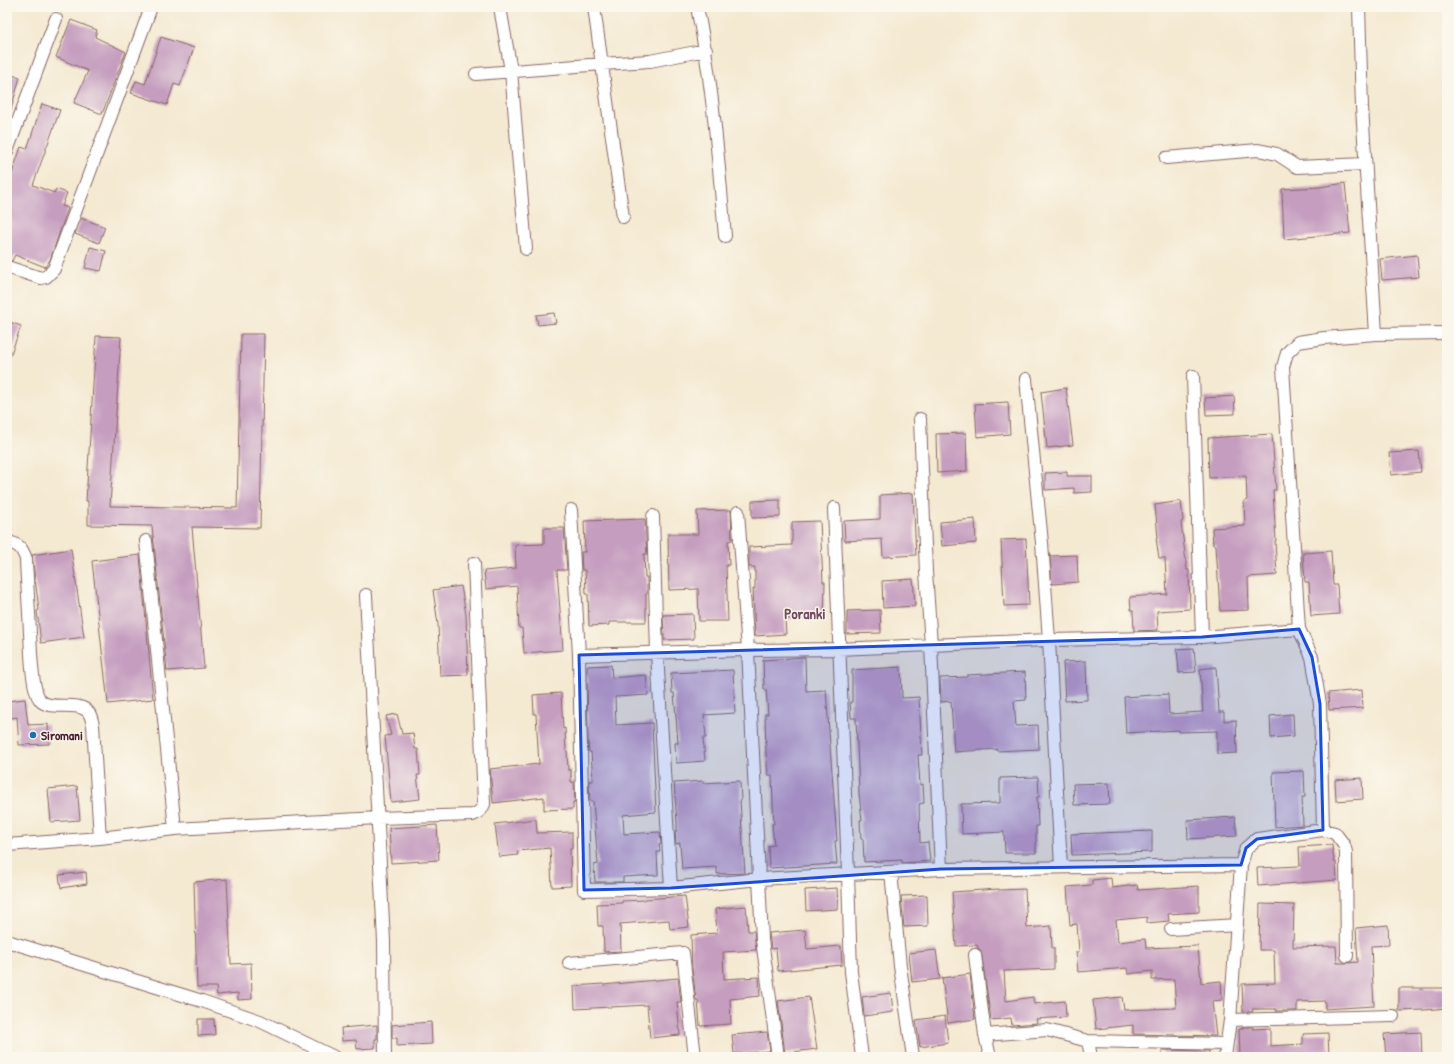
<svg xmlns="http://www.w3.org/2000/svg" width="1454" height="1064" viewBox="0 0 1454 1064" font-family="'Patrick Hand',sans-serif">
<style>
.building{fill:#c59dbf}
.lines{fill:none;stroke-linecap:round;stroke-linejoin:round}
.minor-casing{stroke:#866665;stroke-width:14}
.minor{stroke:#fff;stroke-width:12}
.marked{fill:#1d4ed8;fill-opacity:0.2;stroke:#1d4ed8;stroke-width:3;stroke-linejoin:round}
.poi-dot{fill:#1f6fb2;stroke:#fbf7ec;stroke-width:1.5}
.labels{text-anchor:middle;stroke-width:3;stroke-linejoin:round;paint-order:stroke}
.poi-label{font-size:13px;font-weight:bold;fill:#4a1f2b;stroke:#fbf7ec;text-anchor:start}
.quarter-label{font-size:15px;font-weight:bold;fill:#754b5f;stroke:#fbf7ec}
</style>
<rect width="100%" height="100%" fill="#fbf7ec"/>
<filter id="ink" filterUnits="userSpaceOnUse"><feTurbulence type="fractalNoise" baseFrequency=".025" numOctaves="2"/><feDisplacementMap in="SourceGraphic" scale="8" xChannelSelector="R" yChannelSelector="G"/><feConvolveMatrix kernelMatrix="1 2 1 2 8 2 1 2 1" color-interpolation-filters="sRGB"/></filter>
<filter id="wash" filterUnits="userSpaceOnUse"><feTurbulence type="fractalNoise" baseFrequency=".012" numOctaves="4" result="noise"/><feDisplacementMap in="SourceGraphic" scale="16" xChannelSelector="R" yChannelSelector="G"/><feGaussianBlur stdDeviation="0.9" result="paint"/><feColorMatrix in="noise" values="0 0 0 0 0 0 0 0 0 0 0 0 0 0 0 0 0 1.4 0 .05"/><feComposite in="paint" operator="in"/></filter>
<g filter="url(#wash)">
<rect width="100%" height="100%" fill="#f4e9d1"/>
<g id="blocks">
<!-- building -->
<path class="building" d="M71,20L97,30L95,37L126,52L102,114L74,103L88,71L56,57Z
M161,37L194,48L180,86L174,84L167,105L131,93L136,81L145,84Z
M7,74L20,77L10,113L7,112Z
M42,104L60,110L33,185L54,193L56,189L67,193L62,206L68,208L50,260L45,267L15,255L12,261L7,260V174L11,176L21,147L27,149Z
M1345,183L1350,233L1284,239L1282,189L1320,187Z
M81,218L105,227L99,243L75,234Z
M90,247L106,251L101,271L85,268Z
M1417,255L1419,277L1382,280L1380,259Z
M554,313L556,323L538,325L536,315Z
M7,321L21,326L8,362L7,361Z
M241,334H264L260,528L192,527L204,668L167,671L152,526L88,525V501H86L96,336L121,337L110,506L237,508Z
M1066,388L1073,445L1047,448L1041,392Z
M1234,396L1235,414L1206,415L1205,398Z
M1008,402L1010,434L977,437L975,404Z
M966,433L967,471L937,473L936,434Z
M1272,434L1276,490H1273L1276,541H1275L1277,575L1248,577L1249,610L1220,611L1216,545H1213L1212,528L1245,526L1244,501L1247,500L1246,476L1209,478L1208,438Z
M1419,451L1421,472L1391,475L1389,453Z
M1067,472V476H1092V492L1074,493V488L1045,490V473Z
M913,493L916,555L883,557L882,539L845,541L844,521L880,519V495Z
M780,500V517L752,518V501Z
M1181,501L1183,521L1181,522L1187,570H1189L1190,609L1157,611L1158,630L1134,631L1133,610H1131L1130,597L1167,594L1165,558H1159L1156,538H1158L1155,505Z
M731,510L732,540L728,541L729,565H726L728,621H699L698,589L669,590L668,534H698L697,511Z
M645,519L647,554H644L645,577H647V594H646V622H609V625L589,626L588,594H586L585,570H582L581,552H585L584,521Z
M975,519L976,543L942,546L940,522Z
M820,521L823,582H825L824,618L785,619L786,634L755,636L753,589H755V567H749V547L792,545V522Z
M544,528H564L567,570H557L563,650L524,653L522,628H519L517,586L486,589L484,571L516,568L515,545L544,544Z
M1026,539L1029,605L1004,606L1001,540Z
M71,549L84,637L41,643L37,611L39,610L32,555Z
M1331,551L1333,585H1337L1339,614L1311,616L1309,582H1305L1303,553Z
M140,555L153,699L108,704L92,561Z
M1077,555L1078,582L1052,584L1050,556Z
M913,579L915,606L883,608L882,581Z
M461,586L466,615L468,675L440,676L438,624L433,590Z
M880,610L881,633L847,634V611Z
M693,614L694,639L664,640L663,615Z
M1194,648L1196,672L1179,673L1177,649Z
M805,657L806,691L826,690L837,841H835L837,864L769,868L768,846L774,845L772,824H774L773,802L772,775H768L766,753L765,714H768L766,689H764L763,660Z
M1086,661L1087,700L1065,701L1063,662Z
M611,665L612,678L646,675L648,695L615,697L616,725L652,723L656,812L623,815L624,834L660,832L661,844L659,845L660,852H657L658,875L623,877V882H595L594,865L598,864L593,801H590L589,781H593L591,752H589L588,743L587,666Z
M901,667L902,698L919,697L922,755H918L920,785L923,784L924,803L919,804L920,843L928,842L930,861L902,863V860L864,862L863,839H861L860,820H862L859,793L856,718H851L850,702H852V670Z
M1216,667L1219,712H1224V721L1236,720L1237,753L1217,754V731L1179,732V730L1126,733L1124,697L1168,694L1169,714L1203,712L1200,669Z
M733,670L735,713L704,715L706,738H703L705,761L676,763L675,743H678L676,717L674,693H672L671,673Z
M1025,672L1026,700L1014,701L1016,726L1038,725L1039,749L997,751V749L954,752L951,701L941,702L940,678L967,677V675Z
M1362,690L1363,708L1329,710L1328,693Z
M561,693L563,729L565,728L566,751H567L568,770H571V782H574L575,802H573V809L544,810V797L493,803L490,769L539,764L536,714H534L533,695Z
M25,699L28,725L48,724L49,744L19,745L17,717L7,719V701Z
M397,714L402,734L413,733L415,749H418L420,775H417L420,799L391,802L385,736L391,735L386,716Z
M1293,714L1294,736L1271,738L1270,716Z
M1304,771L1305,797H1302L1303,825L1275,827L1273,772Z
M1038,777L1039,797H1037L1038,826H1036V853H1005L1004,832L962,834L961,804L1000,803V778Z
M1362,778L1363,799L1336,801L1335,780Z
M703,781V783L740,781L741,801H740L745,873L717,874V867L682,869L680,843L676,844L675,831H677V824L674,783Z
M1109,783L1110,804L1074,805L1073,784Z
M77,786L80,820L51,822L48,789Z
M1235,817L1237,836L1188,839L1187,820Z
M536,819L537,833L572,832V849H570L571,886L552,887L550,848L517,851L518,855L499,857L495,824Z
M437,825L439,860L391,863L389,828Z
M1152,831V852L1072,855L1071,834Z
M1332,845L1334,862H1336L1337,880L1258,886L1257,868L1300,866L1299,847Z
M86,872L87,884L61,888L59,875Z
M1111,878L1112,888L1137,885L1138,890L1199,886V912L1168,914L1169,921L1147,923V917L1116,920L1118,942L1145,939L1146,948L1198,946L1201,983L1221,981L1222,1000L1212,1001L1216,1036L1133,1034V1025L1096,1029L1093,1000L1122,997L1124,1010L1176,1008L1174,979L1152,980V971L1128,974L1127,968L1078,972L1076,952H1079L1077,924L1070,925L1067,887L1092,885V880Z
M227,879L231,964L251,963L252,999L238,1000V993L217,995L216,987H197L194,882Z
M837,888L838,909L806,911L805,890Z
M999,889V890L1025,889L1027,928L1051,926L1052,948H1054V969L1004,971L1006,1001L1033,997L1034,1004L1065,1001L1066,1017L1036,1019L1037,1023L1012,1025L1011,1018L991,1020L981,951L978,948L977,945L956,946L952,892Z
M927,895L928,926L904,927L901,896Z
M685,896L689,927L670,929L669,920L620,924L621,951L604,952L603,926H598L597,904L622,903V901L645,900V899Z
M1260,904L1294,905L1293,947L1336,946L1337,963H1347L1358,962L1356,928L1388,925L1389,945L1371,946L1374,1006L1325,1009V1001L1297,1002V1011H1276V1009H1252L1253,1012H1243L1242,984L1275,983L1274,950H1259Z
M746,906L748,931H754L756,950L723,952L724,979L759,977L760,996L730,999L731,1024L700,1026L698,1000H696L692,969L691,935L717,933L715,909Z
M805,930L807,949L841,946L842,965L778,971L776,948L771,949L769,933Z
M936,950L940,979L912,982L909,953Z
M970,974L975,1019L948,1023L942,978Z
M678,978L681,1002H677L680,1035L650,1038L647,1005L575,1009L574,986L603,984V985Z
M1399,988H1447V1008L1424,1010L1399,1011Z
M891,993L893,1012L864,1016L862,997Z
M809,997L817,1049L785,1053L778,1001Z
M945,1016L948,1043L920,1047L916,1020Z
M198,1019H214L215,1035L198,1036Z
M431,1022L432,1044L397,1046V1038H392V1025Z
M377,1025V1039H375V1048L357,1049L356,1040L342,1041L341,1028Z
M1243,1027H1253V1029L1270,1028V1046L1303,1044V1034L1328,1033L1329,1057H1240L1239,1029L1243,1028Z
M767,1032L770,1051L734,1054L732,1035Z
M1421,1032L1422,1057H1386L1384,1034Z
M1162,1050L1209,1051V1057H1162Z"/>
</g>
</g>
<g filter="url(#ink)">
<use href="#blocks" fill-opacity="0" stroke="#866665" stroke-width="1"/>
<g class="lines">
<!-- minor casing -->
<g class="minor-casing">
<path id="minor" d="M500,7L511,71L526,249
M594,7L623,217
M697,7C713,83 718,159 725,236
M1359,7L1362,107L1376,334
M476,74L602,64L650,61L706,50
M7,151L56,19
M1166,158L1258,150L1277,154L1297,167L1365,164
M7,267L41,278L46,277L54,269L150,10
M1026,379L1042,543L1049,640L1061,867
M834,508L848,874L851,972L862,1057
M571,510L579,655L584,890L671,888L759,879L941,869L1241,865
M738,512L748,650L762,940L778,1057
M653,516L657,653L671,888
M146,541L175,829
M7,542C19,544 22,548 26,559C27,584 29,608 30,633C31,649 31,688 40,700C49,712 79,699 89,713C91,716 92,721 93,725L100,838
M366,595L384,941L385,1057
M1202,637L1299,629L1283,367L1287,353L1298,342L1324,338L1376,334L1447,333
M579,655L748,650L838,649L931,645L926,572L920,419
M1323,830L1335,833L1344,845L1346,852L1347,956
M7,845L100,838L175,829L378,818L473,815C479,812 482,810 484,804L474,563
M941,869L931,645L1049,640L1202,637L1193,376
M891,872L900,966L913,1057
M1171,929L1237,925
M7,941L202,1001L260,1021L334,1057
M975,955L985,1035L990,1057
M569,963L683,953L695,1057
M1230,1020L1393,1016
M985,1035L1047,1030L1088,1041L1091,1057
M1088,1041L1226,1044
M1225,1057L1230,1020L1241,865L1246,848L1257,839L1323,830L1320,704L1312,657L1299,629"/>
</g>
<!-- minor -->
<use href="#minor" class="minor"/>
</g>
</g>
<!-- marked area -->
<path class="marked" d="M1299,629L1312,657L1320,704L1323,830L1257,839L1246,848L1241,865L941,869L671,888L584,890L579,655L1202,637Z"/>
<!-- markers -->
<circle class="poi-dot" cx="33" cy="735" r="4"/>
<g class="labels">
<!-- poi labels -->
<g class="poi-label">
<text x="41" y="740">Siromani</text>
</g>
<!-- quarter labels -->
<g class="quarter-label">
<text x="805" y="619">Poranki</text>
</g>
</g>
<!-- margin -->
<rect width="1454" height="1064" fill="none" stroke="#fbf7ec" stroke-width="24"/>
</svg>
